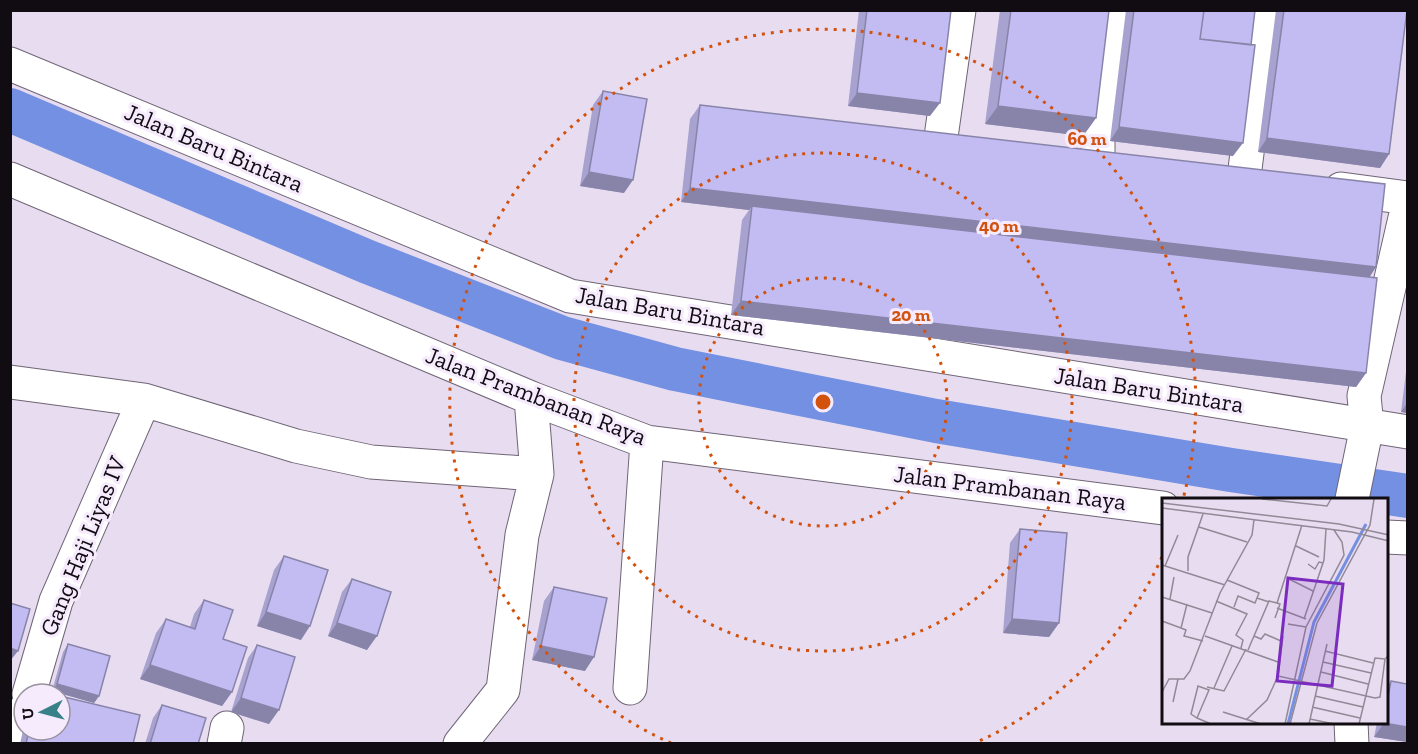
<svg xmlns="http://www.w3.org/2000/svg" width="1418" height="754" viewBox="0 0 1418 754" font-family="'Zilla Slab',serif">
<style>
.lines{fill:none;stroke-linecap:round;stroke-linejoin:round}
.canal{stroke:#7490e3;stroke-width:44}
.street-casing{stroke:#6f6576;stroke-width:35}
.street{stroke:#fff;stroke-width:33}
.wall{fill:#a7a2d0}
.shaded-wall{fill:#8884a9}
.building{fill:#c2bcf2;stroke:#8884a9;stroke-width:1.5}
.ring{fill:none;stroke:#d2510d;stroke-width:3;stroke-dasharray:3 6}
.labels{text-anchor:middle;stroke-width:6;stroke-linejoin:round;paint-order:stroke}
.street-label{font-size:24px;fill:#100c12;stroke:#f6eafd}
.inset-river{fill:none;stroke:#7490e3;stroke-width:3}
.inset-road{fill:none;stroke:#928997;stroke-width:1.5}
.view{fill:#7b2cbf;fill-opacity:0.15;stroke:#7b2cbf;stroke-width:3}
.inset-edge{fill:none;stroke:#100c12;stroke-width:3}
.centre{fill:#d2510d;stroke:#f6eafd;stroke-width:3}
.ring-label{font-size:18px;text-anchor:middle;font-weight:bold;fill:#d2510d;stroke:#f6eafd;stroke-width:6;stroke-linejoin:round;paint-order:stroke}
</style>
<rect width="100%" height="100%" fill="#e8ddf0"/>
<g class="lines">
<!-- canal -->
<path class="canal" d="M10,110L368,262L562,338L675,369L936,421L1231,470L1408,496"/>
<!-- street casing -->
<g class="street-casing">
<path id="street" d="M10,64L570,296L1408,432
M940,144L959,10
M1098,160V130L1112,10
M1244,177L1265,10
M10,179L531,398L647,442L1163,508
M1341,189L1408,198
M10,382L144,400L296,446L371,462L537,474
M1352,499L1367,426L1364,396L1408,205
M1386,537L1408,538
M630,688L647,442
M29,694L56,601L144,400
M1351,722L1352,744
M15,744L24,711
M224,744L227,728
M460,744L503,690L522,535L537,474L531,398"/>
</g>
<!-- street -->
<use href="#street" class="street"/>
</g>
<!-- wall -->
<path class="wall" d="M859,10H951L930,116L848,106Z
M1000,10H1109L1096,118L1083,136L985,124Z
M1126,10H1255L1233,156L1110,141Z
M1276,10H1407L1389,154L1380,168L1258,152Z
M603,91L624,193L580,186L593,105Z
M700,105L1376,267L1369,277L1366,373L1356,387L731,315L742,220L749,210L681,202L690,119Z
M1407,364V413L1401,412Z
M1020,529L1059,623L1049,637L1003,633L1010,543Z
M284,556L301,640L257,626L274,570Z
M352,579L367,650L328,636L342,592Z
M554,587L585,671L532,660L544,601Z
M204,600L223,639L232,692L222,706L140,679L156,633L166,619L190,627L194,614Z
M68,644L99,696L94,703L52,691L63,652Z
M257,645L269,724L231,712L248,658Z
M1391,681L1407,684V742L1374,737L1377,723H1386V687Z
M162,705L198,744H145L153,718Z
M24,726V730H60L133,744H20Z"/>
<!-- shaded-wall -->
<path class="shaded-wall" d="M857,93L940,103L930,116L848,106Z
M998,106L1096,118L1083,136L985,124Z
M1119,127L1243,143L1233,156L1110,141Z
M1267,138L1389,154L1380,168L1258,152Z
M589,172L633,180L624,193L580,186Z
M690,188L1376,267L1367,281L752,206L749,210L681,202Z
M741,301L1366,373L1356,387L731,315Z
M1407,403V413L1401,412Z
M266,612L310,626L301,640L257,626Z
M1012,619L1059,623L1049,637L1003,633Z
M337,623L377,636L367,650L328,636Z
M541,646L594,657L585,671L532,660Z
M10,648L18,651L10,661Z
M150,665L232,692L222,706L140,679Z
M57,684L99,696L94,703L52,691Z
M241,698L279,710L269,724L231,712Z
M1384,723L1407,727V742L1374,737Z"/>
<!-- building -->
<path class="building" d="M867,10H951L940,103L857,93Z
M1011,10H1109L1096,118L998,106Z
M1134,10H1204L1200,39L1255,45L1243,143L1119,127Z
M1204,10H1255L1251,45L1200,39Z
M1284,10H1407L1389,154L1267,138Z
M603,91L647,99L633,180L589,172Z
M700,105L1385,184L1376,267L690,188Z
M752,206L1377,278L1366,373L741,301Z
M1020,529L1067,533L1059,623L1012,619Z
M284,556L328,570L310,626L266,612Z
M352,579L391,592L377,636L337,623Z
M554,587L607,598L594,657L541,646Z
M204,600L233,610L223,639L247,647L232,692L150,665L166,619L195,629Z
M10,603L30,609L18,651L10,648Z
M68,644L110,656L99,696L57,684Z
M257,645L295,657L279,710L241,698Z
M1391,681L1407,684V727L1384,723H1386V707Z
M39,691L53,694H38Z
M60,696L140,715L133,744H26L29,730H60Z
M162,705L206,718L198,744H150Z"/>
<!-- distance rings -->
<g class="ring">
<circle cx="823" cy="402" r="124"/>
<circle cx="823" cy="402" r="249"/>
<path d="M1162 557A373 373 0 0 1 975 743M671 743A373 373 0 1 1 1183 499"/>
</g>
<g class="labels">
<!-- street labels -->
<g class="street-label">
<text transform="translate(214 148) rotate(23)" y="8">Jalan Baru Bintara</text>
<text transform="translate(670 311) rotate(10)" y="8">Jalan Baru Bintara</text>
<text transform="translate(1149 390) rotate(9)" y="8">Jalan Baru Bintara</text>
<text transform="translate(536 396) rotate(21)" y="8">Jalan Prambanan Raya</text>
<text transform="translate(1010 488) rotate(7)" y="8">Jalan Prambanan Raya</text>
<text transform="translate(83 546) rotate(-68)" y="8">Gang Haji Liyas IV</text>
</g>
</g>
<!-- overview -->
<g transform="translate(1162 498)">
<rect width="226" height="226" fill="#e8ddf0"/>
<path class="inset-river" d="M126,226L152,124L204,26"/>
<path class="inset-road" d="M100,1L165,8L169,1M0,5L177,26L227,37M0,10L190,34L227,43M37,29L85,44M134,48L157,59M146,66L153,71L157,64L161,65M0,67L63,87M3,68L16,37M26,73V59L41,16M125,80L151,93M65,82L97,95L95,100L107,104M0,99L50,115M8,101L12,79M54,103L85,116L74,137L81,142L79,150M25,106L19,130L24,132L22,138L41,143M72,109L76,98L93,105L95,100M115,110L144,121M113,120L118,106L115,105M142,121L162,62L164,31M0,123L19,130M126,126L144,129M43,138L116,164M92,138L99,141L103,136L119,143M121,138L116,178L213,200L218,199L223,161M86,152L107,103L115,105L140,27M163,153L211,165M161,164L209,175M159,174L206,186M45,189L62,193L84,151M52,190L70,148M0,194L7,181H22L28,173L58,95L90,37L92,22M153,198L201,209M11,204L16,181M150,209L198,220M61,214L99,226M35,220L47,192L36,188L29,216L35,220L49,226M148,221L172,226M84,222L105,202L116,178M123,226L144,129L182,57L180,44L172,32M128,226L155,125L208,27L212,1M147,226L165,146M197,226L213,160L223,161L227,157"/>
<path class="view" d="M126,80L181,86L170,188L115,183Z"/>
<rect width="226" height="226" class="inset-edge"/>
</g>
<circle cx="823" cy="402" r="9" class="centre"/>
<g class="ring-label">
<text x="1087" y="145">60 m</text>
<text x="999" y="232">40 m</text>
<text x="911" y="321">20 m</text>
</g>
<!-- border -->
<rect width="1418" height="754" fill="none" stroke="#100c12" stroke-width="24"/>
<!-- north arrow -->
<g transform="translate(42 712) rotate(264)"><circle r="28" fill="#f6eafd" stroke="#9a919f" stroke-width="1.5"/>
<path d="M0-4.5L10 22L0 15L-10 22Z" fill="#398188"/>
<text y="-9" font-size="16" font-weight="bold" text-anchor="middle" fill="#100c12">U</text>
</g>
</svg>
